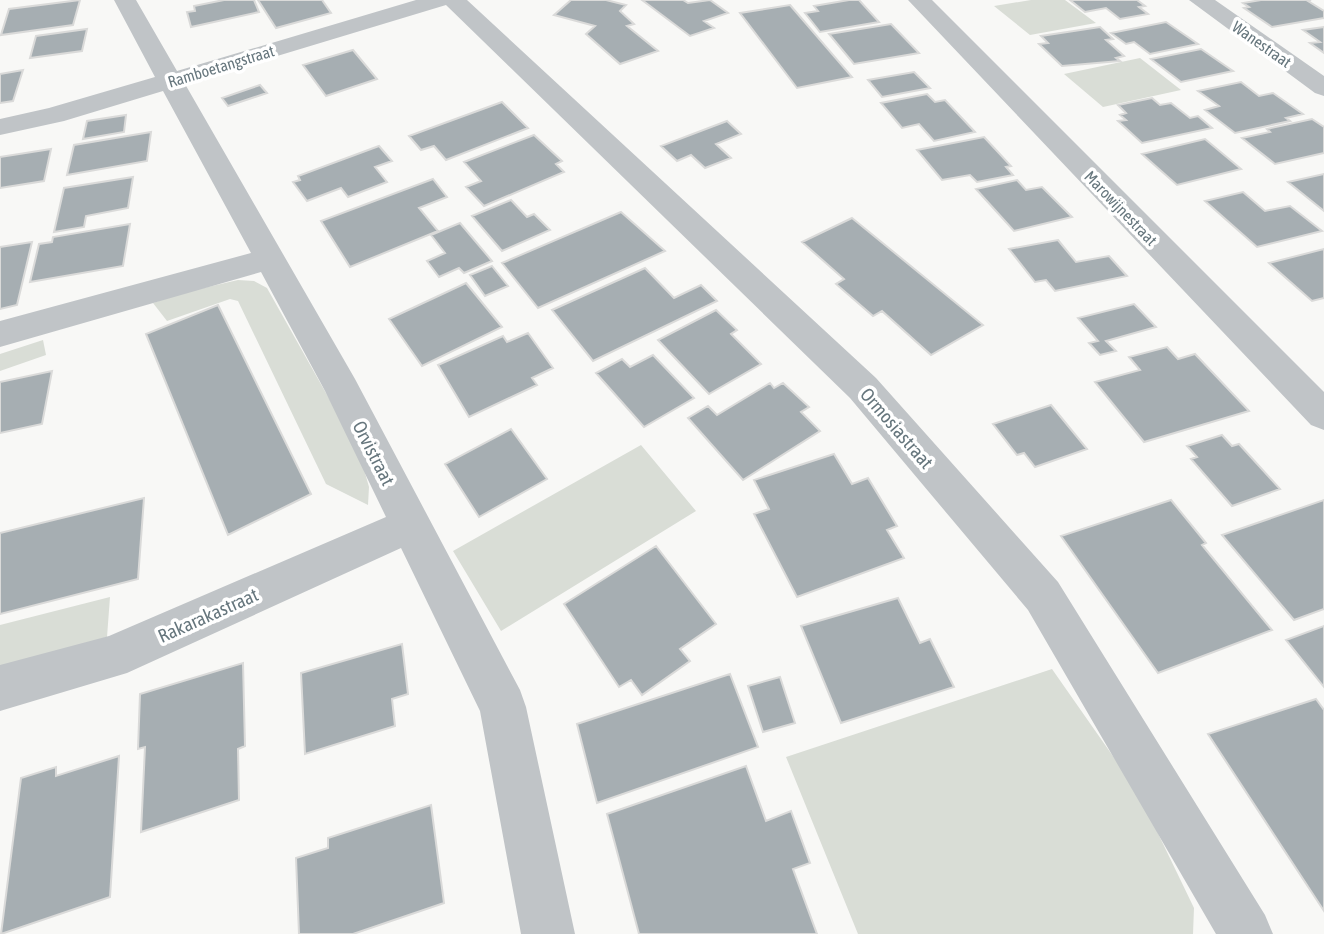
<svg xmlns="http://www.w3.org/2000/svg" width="1324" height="934" viewBox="0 0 1324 934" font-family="'Asap Condensed',sans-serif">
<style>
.green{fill:#d9ddd6}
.building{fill:#a6aeb2;stroke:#dadad9;stroke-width:2}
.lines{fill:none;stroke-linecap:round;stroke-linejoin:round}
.minor{fill:#c0c4c7;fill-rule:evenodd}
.labels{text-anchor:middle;stroke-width:7;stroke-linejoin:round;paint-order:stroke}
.far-street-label{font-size:16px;fill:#66767d;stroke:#fff}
.street-label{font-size:19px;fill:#66767d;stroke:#fff}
</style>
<rect width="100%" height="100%" fill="#f8f8f6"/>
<!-- green -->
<path class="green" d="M1031,0H1065L1096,23L1030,35L994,6Z
M1140,58L1181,90L1103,107L1064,74Z
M238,280L254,281L267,288L359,452L369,487L368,505L326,484L238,301L230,299L167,321L153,303L182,293Z
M43,340L46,355L0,371V354Z
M641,445L696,511L501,631L453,551Z
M110,597L107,637L0,669V625Z
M1052,669L1138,792L1194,908L1193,934H858L786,757Z"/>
<!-- building -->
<path class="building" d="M80,0L73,25L1,35L9,9Z
M224,0H254L259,12L191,27L187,12L195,11L194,6Z
M258,0H322L331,13L276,28Z
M571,0H606L626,5L620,11L634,24L627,26L658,51L620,64L586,34L595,26L554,15Z
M642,0H683L688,3L710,0L728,13L704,21L714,28L690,36Z
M849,0H859L879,22L820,32L805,13L818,11L814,6Z
M1070,0H1137L1145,6L1139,7L1148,14L1120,19L1106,8L1085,12Z
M1261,0H1311L1308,1L1324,11V18L1272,27L1244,8L1249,7L1243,3Z
M790,5L852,77L797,88L740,13Z
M1166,22L1198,44L1150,54L1134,42L1126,44L1111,33Z
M891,24L919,53L854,64L829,34Z
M1100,27L1113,39L1106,40L1124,56L1116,58L1120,61L1062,66L1039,44L1048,43L1041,36Z
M1324,27V53L1310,43L1320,42L1303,30Z
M87,29L82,51L30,58L36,36Z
M1201,49L1233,71L1181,82L1151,59Z
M353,50L377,79L326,96L303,65Z
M23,70L13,101L0,103V74Z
M914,72L930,88L882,97L868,80Z
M1241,82L1259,96L1273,93L1303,114L1286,118L1290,121L1235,133L1205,110L1219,106L1198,91Z
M260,85L267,93L228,106L222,98Z
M927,94L935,102L945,100L975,132L934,141L919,124L902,128L881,103Z
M1152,98L1160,105L1171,103L1190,118L1198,116L1212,128L1142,143L1118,121L1126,120L1120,115L1126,113L1118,105Z
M502,102L528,128L446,160L434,146L421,150L409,136Z
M126,115L124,132L83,139L87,121Z
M1312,119L1324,127V153L1275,164L1242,138L1270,132L1267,129Z
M727,121L741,134L716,144L731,158L705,168L691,155L677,161L661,146Z
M151,132L147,161L67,175L74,145Z
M534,135L562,161L556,164L564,172L484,206L466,187L481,181L464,162Z
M984,137L1011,166L1006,167L1013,175L977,182L970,175L942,180L917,150Z
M1205,139L1241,169L1177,185L1142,154Z
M379,146L392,161L375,167L387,182L348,197L341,188L307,201L293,182L300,180L298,176Z
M51,149L44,181L0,188V157Z
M1324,174V211L1288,182Z
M133,177L128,208L86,216L84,227L54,232L64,188Z
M433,179L447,197L419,208L438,231L350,267L321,221Z
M1017,180L1026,190L1042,187L1072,217L1014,231L976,189Z
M1243,192L1265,211L1290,206L1322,231L1257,247L1205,201Z
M511,200L527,217L534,214L550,230L502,251L472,216Z
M621,212L665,251L538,308L502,263Z
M852,218L983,325L931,355L882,311L873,316L836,284L844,279L802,242Z
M460,223L492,261L464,273L459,268L439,277L427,261L445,253L431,235Z
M130,224L123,266L30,282L39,244L52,242L53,237Z
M1058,240L1076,262L1109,256L1127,276L1055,291L1046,280L1035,282L1009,249Z
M32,242L17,305L0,309V247Z
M1324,249V298L1312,301L1269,263Z
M492,266L508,286L485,296L470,275Z
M645,268L674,298L701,285L717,301L593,361L552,310Z
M466,283L502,327L422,366L389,319Z
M1134,304L1156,327L1106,341L1116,351L1100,355L1089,343L1098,341L1078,318Z
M218,305L311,494L228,535L146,334Z
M716,310L737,330L731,334L761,364L709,394L658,340Z
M528,333L553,368L532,378L537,385L469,417L438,365L503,336L507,342Z
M1167,347L1178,359L1195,354L1249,411L1144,442L1095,382L1140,370L1129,357Z
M653,355L694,398L644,427L596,373L622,359L630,367Z
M52,371L42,424L0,433V382Z
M770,383L774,388L783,383L809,407L801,412L820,431L743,480L688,418L708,406L717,415Z
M1051,405L1087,449L1035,467L1024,453L1017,455L993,424Z
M511,429L547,479L479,517L445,464Z
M1222,435L1232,446L1239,444L1280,489L1232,506L1191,459L1197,457L1187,446Z
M834,454L852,484L868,478L897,526L887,530L904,558L797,597L754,514L769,509L754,480Z
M144,498L138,579L0,614V533Z
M1171,500L1206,543L1202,545L1272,630L1158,673L1061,536Z
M1324,500V609L1294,620L1222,535Z
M656,546L716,624L680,649L690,661L642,695L631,680L619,687L564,604Z
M898,598L920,643L930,639L954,687L841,723L801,626Z
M1324,626V687L1286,640Z
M402,644L408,694L392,699L395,726L305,754L301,673Z
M243,663L245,746L238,749L239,800L141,832L145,747L138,749L140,694Z
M730,674L758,747L597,803L577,724Z
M780,677L795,723L763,732L748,686Z
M1316,699L1324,710V911L1208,734Z
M119,756L110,897L1,934L21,778L56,767V776Z
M746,766L766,821L791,811L810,863L793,869L817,934H639L607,814Z
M431,805L444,903L353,934H299L296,858L328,848V838Z"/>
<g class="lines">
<!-- minor -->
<path class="minor" d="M114,0H136L177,71L416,0H467L876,378L1058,582L1265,915L1273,934H1216L1028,610L850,398L446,5L185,84L355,379L520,690L526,707L575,934H521L480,711L401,548L127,673L0,711V665L109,636L386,517L325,391L261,272L0,347V321L251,253L163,91L64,121L0,135V119L49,108L155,77Z
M908,0H932L1324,392V430L1311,425Z
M1189,0H1215L1324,76V96L1315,93Z"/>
</g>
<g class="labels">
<!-- far-street labels -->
<g class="far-street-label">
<text transform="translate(1262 44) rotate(35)" y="6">Wanestraat</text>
<text transform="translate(221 66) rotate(-17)" y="6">Ramboetangstraat</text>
<text transform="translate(1121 208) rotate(46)" y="6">Marowijnestraat</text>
</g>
<!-- street labels -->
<g class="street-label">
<text transform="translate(897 428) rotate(49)" y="7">Ormosiastraat</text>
<text transform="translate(374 453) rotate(63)" y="7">Orvistraat</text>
<text transform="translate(208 615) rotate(-24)" y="7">Rakarakastraat</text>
</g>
</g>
</svg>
